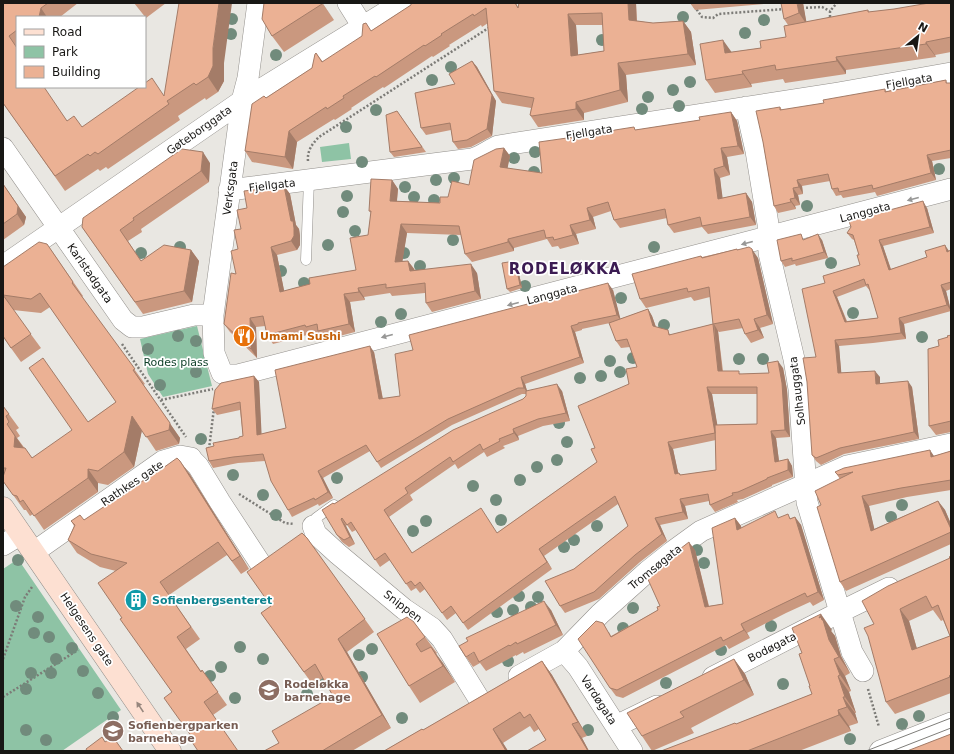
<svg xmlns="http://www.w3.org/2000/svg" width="954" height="754" viewBox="0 0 954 754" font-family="'DejaVu Sans',sans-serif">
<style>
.green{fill:#8ec3a5}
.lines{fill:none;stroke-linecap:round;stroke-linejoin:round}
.lane-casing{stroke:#928f8b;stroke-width:11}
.street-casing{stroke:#928f8b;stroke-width:22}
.secondary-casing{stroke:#928f8b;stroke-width:23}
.path{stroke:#7c7b77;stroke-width:2.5;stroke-dasharray:2 2;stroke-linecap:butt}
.lane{stroke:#fff;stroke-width:10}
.street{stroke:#fff;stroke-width:21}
.secondary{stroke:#fde0d2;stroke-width:22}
.tram{stroke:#7f7e7a;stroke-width:1}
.tree{fill:#718b7c}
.wall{fill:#ca987f;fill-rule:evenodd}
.shaded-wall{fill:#a47c68}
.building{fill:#ebb194;stroke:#a47c68;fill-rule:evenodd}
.oneway{fill:#979796}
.oneway2{fill:#96867d}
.labels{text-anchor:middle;stroke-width:3.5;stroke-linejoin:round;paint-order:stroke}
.street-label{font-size:11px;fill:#181715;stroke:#fff}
.food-label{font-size:11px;font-weight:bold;fill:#c56008;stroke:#fff;text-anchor:start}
.park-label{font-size:11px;fill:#0e3f28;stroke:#fff}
.culture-label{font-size:11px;font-weight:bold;fill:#0d838f;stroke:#fff;text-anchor:start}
.education-label{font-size:11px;font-weight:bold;fill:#785e54;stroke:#fff;text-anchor:start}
.district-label{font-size:15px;font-weight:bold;letter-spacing:1px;fill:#3b1b52;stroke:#fff}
</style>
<rect width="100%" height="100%" fill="#e9e7e2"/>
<!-- green -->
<path class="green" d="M349,143L351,159L322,162L320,147Z
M197,326L212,386L163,397L148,374L140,339Z
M18,559L121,710L62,751H3V569Z"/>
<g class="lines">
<!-- lane casing -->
<g class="lane-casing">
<path id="lane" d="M306,260L309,180
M313,526L316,518L334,505"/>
</g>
<!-- street casing -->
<g class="street-casing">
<path id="street" d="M258,3L248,78L242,101L213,315L214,353L222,373L228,375H238L951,189
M348,3L363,27
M746,107L756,151L768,224L769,253L794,359L799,389L807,502L852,652L863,671
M3,148L123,320L132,327H143L194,315H213
M229,190L472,159C482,156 489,150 498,146L838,93L951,73
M3,266L242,101L401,3
M313,526L316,534L338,554L404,609L432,628L442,639L479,699
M3,545L21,534
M34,552L163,461L180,456L191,458L193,461L198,466L220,502L260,563
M564,651L578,667L632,751
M519,676L564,651L600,614L648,571L672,552L701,531L847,466L951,444
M713,677L840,612L889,588
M616,726L657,706
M880,751L951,723"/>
</g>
<!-- secondary casing -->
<g class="secondary-casing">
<path id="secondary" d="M3,508L170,751"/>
</g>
<!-- path -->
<path class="path" d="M692,3L702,17L713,18L718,14L785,9
M802,8L822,7L830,11
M830,21V11L837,3
M308,161C307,151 312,144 319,137L490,27
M122,344L186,437
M161,400L213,389
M209,449L214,408
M239,494L285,523L294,524
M3,659L25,597L32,587
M868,689L879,727
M3,697L78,650"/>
<!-- lane -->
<use href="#lane" class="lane"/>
<!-- street -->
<use href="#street" class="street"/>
<!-- secondary -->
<use href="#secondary" class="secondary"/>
<!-- tram -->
<path class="tram" d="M866,751L951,718
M892,751L951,728"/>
</g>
<!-- trees -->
<g class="tree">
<circle cx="683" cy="17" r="6"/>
<circle cx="232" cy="19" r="6"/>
<circle cx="764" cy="20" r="6"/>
<circle cx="745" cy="33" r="6"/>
<circle cx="231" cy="34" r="6"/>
<circle cx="602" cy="40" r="6"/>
<circle cx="276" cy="55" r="6"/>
<circle cx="451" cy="67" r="6"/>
<circle cx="432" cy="80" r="6"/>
<circle cx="690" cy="82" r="6"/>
<circle cx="673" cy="90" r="6"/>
<circle cx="648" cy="97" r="6"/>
<circle cx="679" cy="106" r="6"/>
<circle cx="642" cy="109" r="6"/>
<circle cx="376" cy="110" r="6"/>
<circle cx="346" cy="127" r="6"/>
<circle cx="535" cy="152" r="6"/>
<circle cx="514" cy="158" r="6"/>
<circle cx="362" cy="162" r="6"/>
<circle cx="939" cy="169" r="6"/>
<circle cx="534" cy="172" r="6"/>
<circle cx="454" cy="178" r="6"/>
<circle cx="436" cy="180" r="6"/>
<circle cx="405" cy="187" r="6"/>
<circle cx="347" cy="196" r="6"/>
<circle cx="414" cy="197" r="6"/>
<circle cx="434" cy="200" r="6"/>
<circle cx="807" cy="206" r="6"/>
<circle cx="343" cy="212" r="6"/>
<circle cx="355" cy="231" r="6"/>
<circle cx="453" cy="240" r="6"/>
<circle cx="328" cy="245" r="6"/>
<circle cx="180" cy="247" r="6"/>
<circle cx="654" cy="247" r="6"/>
<circle cx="141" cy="253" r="6"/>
<circle cx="404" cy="253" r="6"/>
<circle cx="831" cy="263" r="6"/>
<circle cx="420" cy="266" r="6"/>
<circle cx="281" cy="271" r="6"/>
<circle cx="304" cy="283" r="6"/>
<circle cx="525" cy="286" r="6"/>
<circle cx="621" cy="298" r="6"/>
<circle cx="853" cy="313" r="6"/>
<circle cx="401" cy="314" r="6"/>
<circle cx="381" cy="322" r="6"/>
<circle cx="664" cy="325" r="6"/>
<circle cx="178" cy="336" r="6"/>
<circle cx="922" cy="337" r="6"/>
<circle cx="196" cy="341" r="6"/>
<circle cx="148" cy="349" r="6"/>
<circle cx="633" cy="358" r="6"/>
<circle cx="739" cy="359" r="6"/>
<circle cx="763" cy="359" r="6"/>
<circle cx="610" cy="361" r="6"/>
<circle cx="196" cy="372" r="6"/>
<circle cx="620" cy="372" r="6"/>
<circle cx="601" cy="376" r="6"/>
<circle cx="580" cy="378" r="6"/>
<circle cx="160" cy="385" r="6"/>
<circle cx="559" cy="423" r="6"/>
<circle cx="201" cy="439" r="6"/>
<circle cx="567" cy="442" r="6"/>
<circle cx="557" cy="460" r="6"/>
<circle cx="537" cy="467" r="6"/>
<circle cx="233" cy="475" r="6"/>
<circle cx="337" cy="478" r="6"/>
<circle cx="520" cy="480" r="6"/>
<circle cx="473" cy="486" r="6"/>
<circle cx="263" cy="495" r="6"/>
<circle cx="496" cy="500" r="6"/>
<circle cx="902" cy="505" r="6"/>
<circle cx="276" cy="515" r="6"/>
<circle cx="891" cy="517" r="6"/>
<circle cx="501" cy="520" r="6"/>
<circle cx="426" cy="521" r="6"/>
<circle cx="597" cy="526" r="6"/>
<circle cx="413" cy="531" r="6"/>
<circle cx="574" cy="540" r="6"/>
<circle cx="564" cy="547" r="6"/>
<circle cx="697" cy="550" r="6"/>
<circle cx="18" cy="560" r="6"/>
<circle cx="704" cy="563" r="6"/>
<circle cx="519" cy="596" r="6"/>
<circle cx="538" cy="597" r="6"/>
<circle cx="16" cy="606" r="6"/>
<circle cx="531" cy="607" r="6"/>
<circle cx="633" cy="608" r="6"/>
<circle cx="513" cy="610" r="6"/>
<circle cx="497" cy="612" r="6"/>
<circle cx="38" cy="617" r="6"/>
<circle cx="771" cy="626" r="6"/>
<circle cx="623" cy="628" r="6"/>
<circle cx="34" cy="633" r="6"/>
<circle cx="49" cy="637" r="6"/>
<circle cx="240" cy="647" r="6"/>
<circle cx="72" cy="648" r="6"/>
<circle cx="372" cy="649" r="6"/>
<circle cx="721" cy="650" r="6"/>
<circle cx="359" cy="655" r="6"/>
<circle cx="56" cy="659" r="6"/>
<circle cx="263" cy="659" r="6"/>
<circle cx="508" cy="661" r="6"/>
<circle cx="221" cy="667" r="6"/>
<circle cx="83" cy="671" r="6"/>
<circle cx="31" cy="673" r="6"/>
<circle cx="51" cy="673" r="6"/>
<circle cx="210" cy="676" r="6"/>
<circle cx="362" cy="677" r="6"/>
<circle cx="319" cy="682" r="6"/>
<circle cx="666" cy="683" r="6"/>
<circle cx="783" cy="684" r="6"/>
<circle cx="26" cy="689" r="6"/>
<circle cx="98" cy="693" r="6"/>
<circle cx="307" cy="694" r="6"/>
<circle cx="235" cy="698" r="6"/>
<circle cx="919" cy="716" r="6"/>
<circle cx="113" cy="717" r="6"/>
<circle cx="402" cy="718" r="6"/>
<circle cx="902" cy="724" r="6"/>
<circle cx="26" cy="730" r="6"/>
<circle cx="588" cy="730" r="6"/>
<circle cx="850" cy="739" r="6"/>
<circle cx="46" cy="740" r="6"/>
</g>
<!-- wall -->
<path class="wall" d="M3,3H78L60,17H17V87L68,121L82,127L164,96L224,63V81L218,92L206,100L205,98L178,116L180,120L108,169L106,167L100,171L98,169L65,191L3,103Z
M134,3H166L146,18Z
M264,3H324L323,4L334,20L284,52L272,36Z
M516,3L518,7L519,3H636L637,21L653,23L683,21L691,32L696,65L626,75L628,102L584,113V120L540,127H538L530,115L531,108L502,103L494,91L488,23L482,27L481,25L449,45L450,46L433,57L432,56L384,88L383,87L351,108L352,109L335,120L334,119L297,142L293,169L252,162L245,151L266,98L312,68L316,53L323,62L411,5ZM576,25H603L604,51L578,55Z
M690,3H774L695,10Z
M803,3L806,22L868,10L869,12L951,3V52L935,55L936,57L846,70V74L785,83L783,79L751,84L752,87L715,93L706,80L732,52L761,48L786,37L788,25L784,19Z
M472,61L477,67L496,101L492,136L471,147L458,149L453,142L451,130L426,135L421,128L455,84Z
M946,80L947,83H951V158L932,161L936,180L877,196L875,192L843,198L841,195L836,196L832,189L830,181L802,186L803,194L798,195L800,205L795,206L796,209L778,213L774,206L763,142L780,107L782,110L824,103L885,89L886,91Z
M397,111L426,152L394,157L390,152Z
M731,112L737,121L744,154L727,157L730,175L720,178L722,198L746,193L752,202L756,225L708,234L702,227L674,233L668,225L667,218L620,228L614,220L611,211L593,217L596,229L576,234L579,244L560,249L558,246L552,247L547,239L514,248V251L472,262L465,254L461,235L407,233L402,261H408L415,270L477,273L481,299L432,312L426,303L425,293L392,296L390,293L364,297L365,300L350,302L355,332L324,340L320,334L312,336L311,334L273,344L267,335L265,326L256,327L257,358L230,332L224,324L236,274L238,249L241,229L247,208L284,186L290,194L296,225L299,229L300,236V245L297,250L277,255L284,291L310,284L356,270L368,235L371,213L369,211L392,180L398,189L397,201L440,203L448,197L469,185L504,148L510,156L507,168L542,173L599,135L636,130L700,120Z
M210,163L209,182L141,229L142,232L128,241L141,261L191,250L199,261L192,302L143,314L82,227Z
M3,184L26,217L24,225L3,240Z
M927,208L934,233L883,246L891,269L951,250V289L946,291L951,311L904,324L906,339L873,343L839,346L841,373L880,377V383L912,387L919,439L844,454L821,465L816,461L812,455L816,357L825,283L860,265L859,255L854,240L852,239L847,233ZM866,286L870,291L878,318L847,321L837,297Z
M805,239L822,240L828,258L796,266L795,264L785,267L781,261Z
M47,244L83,296L82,297L145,384L143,385L180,438L179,444L156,451L142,430L134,467L108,485L98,483V492L44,530L33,514L30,516L26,510H24L3,481V406L19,428L16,430L20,436L17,438L32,458L88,422L116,402L50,307L41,313L13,310L41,348L21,362L3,337V267Z
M737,249V250L758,258L773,324L760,328L764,338L751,343L745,334L743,328L719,332L718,331L723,371L742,374L769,373L783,368L787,390L790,437L776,438L779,461L788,459L792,466L793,477L772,485V486L743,499L737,500L738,502L715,512L710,505L709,501L685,506L688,519L660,525L667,541L640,562L599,599L565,613L560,606L574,569L628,526L618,504L544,556L552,569L468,630L456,613L447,620L425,589L420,593L416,588L411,591L390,560L380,567L356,530L352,532L347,525L346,526L355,544L349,547L342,542L337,535L334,504L523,399L526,396V394H522L452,425L381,468L370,451L323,478L333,498L319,506L318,504L292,517L288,510L265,461L238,463L213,468L209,461L214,446L239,438L243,436L240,410L217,415L212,409L254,376L259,382L261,434L286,428L374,352L383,399L400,396L413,350L613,290L620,319L648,309L652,316L656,327L672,335L713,324L710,297L694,301L691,297L646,308L640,299L701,256L702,257ZM610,323L616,341L621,348L630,347L637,367L595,448L597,462L497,533L412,553L389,517L413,500L410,495L455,464L458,469L484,452L487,457L505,448L503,446L519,440L518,436L543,426L570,421L562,391H527L525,384L584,363L575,332L582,330V329ZM712,394H757V424L717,425ZM716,440V470L681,475L678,473L673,449Z
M517,264L522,288L510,292L507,289Z
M951,335V432L936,435L929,426L939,346L948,337Z
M951,451V490L907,497L869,506L874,529L938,501L945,510L951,524V544L846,591L840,582L821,505L840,479L835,472L934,456Z
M163,466L164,467L189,473L249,569L241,574L227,555L169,595L200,639L186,649L201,671L202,670L227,705L213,715L194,740L172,692L122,618L116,571L100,567L77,553L68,540L74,526L71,521L84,520L118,499Z
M795,517L801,525L824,600L813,606L810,602L786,613L747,633L750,638L729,649L726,645L623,698L616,696L610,688L609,632L611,636L658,610L660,606L695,550L709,606L723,604L735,518L741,526V528L780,518H791Z
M307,538L374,632L347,652L391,728L352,751H264L279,743L333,696L323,678L313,685L261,613L271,606Z
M951,556V693L895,714L886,702L874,624L950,558ZM933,610L941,621L943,620L950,636L917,649L909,621Z
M551,610L563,635L524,654L523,652L516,656V655L486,671L480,663L473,667L466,657Z
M832,630L831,631L835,636L841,656L850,673L845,676L851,691L849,692L856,713H855L858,723L849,726L851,731L799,751H661L736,724L812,694L802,653Z
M377,634L425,637L437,653L436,654L455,682L420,703L409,686Z
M734,659L745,674L754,695L691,728L694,733L652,751L642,736Z
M542,661L552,675L587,736L582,738L589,751H527L546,740L539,729L534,732L530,726L503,743L508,751H384L422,729L423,730Z"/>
<!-- shaded-wall -->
<path class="shaded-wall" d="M219,3H232L224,63V81L218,92L208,77L213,48Z
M322,3H324L323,4L334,20Z
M628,3H636L637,32L629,20Z
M797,3H803L807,25L799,13Z
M41,8L47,17H39Z
M568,14L576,25L579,68L571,56Z
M683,21L691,32L696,65L688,54Z
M723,40L733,54L725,53Z
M926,42L935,55L936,57L926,44Z
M836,57L846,70V74L837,61Z
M472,61L477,67L496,101L492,136L487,129Z
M618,63L626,75L628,102L620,90Z
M742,71L751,84L752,87L743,74Z
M576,102L584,113V120L576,109Z
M731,112L737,121L744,154L738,146Z
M289,131L297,142L293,169L285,157Z
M504,148L510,156L506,176L500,167Z
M721,148L727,157L730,175L724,166Z
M203,152L210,163L209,182L201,171Z
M927,155L932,161L936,180L931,173Z
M714,169L720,178L724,208L718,199Z
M392,180L398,189L396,209L390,201Z
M797,180L802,186L803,194L799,187Z
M3,184L26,217L24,225L17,214Z
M284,186L290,194L296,225L299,229L300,236V245L297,250L291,241V221Z
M793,188L798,195L800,205L795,198Z
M746,193L752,202L756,225L750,217Z
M790,199L795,206L796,209L791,202Z
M923,201L927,208L934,233L930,227Z
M587,208L593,217L596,229L590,220Z
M401,224L407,233L401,271L395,262Z
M570,225L576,234L579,244L573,235Z
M818,234L822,240L828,258L824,252Z
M508,239L514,248V251L508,242Z
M879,240L883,246L893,276L889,270Z
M945,245L949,251L947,252Z
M271,247L277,255L286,300L280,292Z
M752,249L758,258L773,324L767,315Z
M191,250L199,261L192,302L184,291Z
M408,261L414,269L416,279L410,271Z
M515,261L517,264L522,288L520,285Z
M471,264L477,273L481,299L475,291Z
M608,283L613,290L621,321L617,315Z
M941,285L946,291L951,311L947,305Z
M358,288L364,297L365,300L359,292Z
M833,291L837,297L849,328L845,322Z
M344,294L350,302L355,332L349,324Z
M648,309L652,316L658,333L653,326Z
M250,318L256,327L257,358L251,349Z
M899,318L904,324L906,339L901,333Z
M754,319L760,328L764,338L758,330Z
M714,324L718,331L723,378L718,371Z
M571,326L575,332L584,363L580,357Z
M835,340L839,346L842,380L838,373Z
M370,346L374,352L384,406L379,399Z
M778,361L783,368L787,390L790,437L785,430Z
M133,370L180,438L179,444L169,430Z
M875,371L880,377V390L876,384Z
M254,376L259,382L262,442L257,435Z
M521,377L525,384L528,394L524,388Z
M908,381L912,387L919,439L914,432Z
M557,384L562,391L570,421L566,413Z
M707,387L712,394L720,440L715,433Z
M132,416L142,430L134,467L124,452Z
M7,424L25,450L14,447Z
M513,429L518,436L519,440L514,433Z
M771,431L776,438L780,469L775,462Z
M668,442L673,449L680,481L675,474Z
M930,450L936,459L931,457Z
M788,459L792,466L793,477L788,470Z
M180,461L189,473L249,569L240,556Z
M88,469L98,483V492L88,478Z
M318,471L323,478L333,498L328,492Z
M862,496L869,506L877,540L871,531Z
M680,499L685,506L688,519L683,512Z
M938,501L945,510L951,524V529Z
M795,517L801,525L824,600L818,592Z
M655,518L660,525L667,541L662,534Z
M735,518L741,526L743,538L737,530Z
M341,519L346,526L355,544L350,537Z
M689,542L695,550L711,616L705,607Z
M539,549L544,556L552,569L547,562Z
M544,601L551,610L563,635L556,625Z
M900,609L909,621L921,663L912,650Z
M821,614L832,630L831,631L835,636L841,656L850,673L839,657L829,640L819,618Z
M741,624L747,633L750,638L744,630Z
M338,639L347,652L391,728L382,715Z
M431,647L443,663L455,682L443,666Z
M734,659L745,674L754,695L744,680Z
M834,659L845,676L851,691L840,675Z
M542,661L552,675L587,736L578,722Z
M838,676L849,692L856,713L845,697Z
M843,697L855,713L858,723L847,707Z
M838,710L849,726L851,731L839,715Z
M572,724L582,738L589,751H588Z
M493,729L503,743L508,751H506Z"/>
<!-- building -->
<path class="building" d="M3,3H48L41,8L39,17H17V30L9,36L17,48V87H44L67,121L74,116L82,127L139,87H145V83L152,78L164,96L179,3H219L213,48V66L208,77L196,85L194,83L167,101L169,104L98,154L95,152L90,156L88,154L55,176L3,103Z
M264,3H322V4L272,36L262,19Z
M411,3H515L518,8L519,3H628L629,20L653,23L683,21L688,54L618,63L620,90L576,102V109L532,116L530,115L534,98L494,91L486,8L474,16L473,14L441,34L442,35L425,46L424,45L376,77L375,76L343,96L344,98L327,109L326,107L289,131L285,157L245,151L252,104L264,96L266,98L312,68L315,54L316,53L322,62L362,36L363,24L366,23L371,31L411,5ZM602,13L604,51L571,56L568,14Z
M781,3H797L799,13L784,19Z
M929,3H951V37L926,42V44L836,57L837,61L776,70L775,65L742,71L743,74L706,80L700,44L723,40L725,53L761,48L760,41L786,37L784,26L868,10V12L894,9Z
M472,61L492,95L487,129L467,140L453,142L450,123L421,128L415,93L455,84L449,74Z
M946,80V83H951V150L927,155L931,173L873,189L872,185L839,192L838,188L832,189L828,174L797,180L799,187L793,188L795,198L790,199L791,202L774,206L763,142L756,111L780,107V110L824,103L823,100L885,89V92Z
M397,111L422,147L390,152L386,115Z
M731,112L738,146L721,148L724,166L714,169L718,199L746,193L750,217L702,226L700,217L668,225L665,209L614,220L608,202L587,208L590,220L570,225L573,235L554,240L553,237L546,238L544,230L508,239V242L465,254L459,226L401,224L395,262L408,261L410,271L471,264L475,291L426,303L425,283L386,288V284L358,288L359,292L344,294L349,324L318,331L317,324L306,327L305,325L267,335L263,316L250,318L251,349L224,324L231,273L236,274L231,251L238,249L234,230L241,229L237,210L247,208L244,191L284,186L291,221H293L294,228V236L291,241L271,247L280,292L310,284L309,278L356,270L350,238L368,235L371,211H369L371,179L392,180L390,201L440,203V197H448L452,181L469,185L474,160L496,149L504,148L500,167L542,173L539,142L581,136L599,135L615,130L634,127L635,130L700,120L699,117Z
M182,149L203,152L201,171L133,218L134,220L120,230L141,261L164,245L191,250L184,291L135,302L82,227L83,218Z
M3,184L18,206L17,214L3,224Z
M923,201L930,227L879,240L889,270L927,257L925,251L945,245L947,252L951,250V282L941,285L947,305L899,318L901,333L869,337L835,340L838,373L875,371L876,384L908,381L914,432L840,448L816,458L812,455L807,382L803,358L816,357L802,289L825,283L823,276L860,265L857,255H859L853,235L847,233L851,227L849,221ZM864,279L866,285L868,284L878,318L845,322L833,291Z
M801,234L803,240L818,234L824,252L792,261V258L781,261L777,240Z
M39,242L47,244L73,282L72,283L135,369L133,370L170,423L169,430L146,437L132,416L124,452L98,471L88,469V478L34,516L23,500L20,502L17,496L13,495L3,481V477L6,468H3V406L9,414L6,416L9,422L7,424L15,436L14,447L25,448L32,458L72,430L29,368L43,358L88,422L116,402L40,293L31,299L3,295L31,334L11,348L3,336V267Z
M749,247L752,249L767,315L754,319L758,330L745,334L739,319L713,324L709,287L688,292L687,288L640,299L632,274L701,256L702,258L737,249V250Z
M515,261L520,285L507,289L502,263Z
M608,283L617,315L578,323V324L571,326L580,357L521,377L524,388H518L448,419L377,462L366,445L318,471L328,492L315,500L314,498L288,510L271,481L263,454L233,457L209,461L206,448L214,446L213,443L239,438V437L243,436L240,402L212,409L215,390L221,383L254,376L257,435L286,428L275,370L370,346L379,399L400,396L395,354L413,350L409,335Z
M648,309L653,326L668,330L669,335L713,324L718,371H739V374L769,373L767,363L778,361L782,383L785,430L771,431L775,462L788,459V470L767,478V479L738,492L732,493L733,495L710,505L708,494L680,499L683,512L655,518L662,534L635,555L594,592L560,606L545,581L574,569L628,526L615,496L539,549L547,562L463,623L451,606L442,613L420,582L415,586L411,581L406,584L385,553L375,560L351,522L347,525L342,518L341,519L350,537L344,540L337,535L322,510L333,503L334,504L453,430L523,399L526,396V391L557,384L566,413L538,419L513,429L514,433L499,439L500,441L483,450L480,444L453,462L450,457L405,488L408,493L384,510L412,553L481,508L497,533L597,462L591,449L595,448L578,406L629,384L626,369L637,367L627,339L616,341L609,323ZM707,387H757V424L715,425L716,470L680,475L679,473L675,474L668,442L715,433Z
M951,335V421L929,426L928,349L939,346L938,340L948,337L947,336Z
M930,450L931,457L951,451V480L901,488L862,496L871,531L938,501L951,529V532L840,582L817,507L821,505L815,491L853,472L838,475L835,472L844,468Z
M177,458L180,461L240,556L232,561L218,542L160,582L191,627L177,637L201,672L202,670L218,692L204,702L238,751H198L192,742L194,740L164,698L172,692L120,619L122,618L98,583L127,563L91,554L68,540L75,525L71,521L80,515L84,520L117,498L118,499L163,466V468Z
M775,511L778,518L788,514L790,519L795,517L818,592L807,597L805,593L780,605L741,624L744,630L723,641L721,637L617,690L610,688L578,639L596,621L603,623L611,637L658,610L657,607L660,606L646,575L689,542L705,607L723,604L712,528L735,518L737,530Z
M302,533L307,538L365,619L338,639L382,715L322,751H264L279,743L272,731L333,696L315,664L304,672L261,613L271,606L247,572Z
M951,556V675L949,676L950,677L886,702L868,636L864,628L874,624L862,601L888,586L950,558L949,557ZM926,596L932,608L938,605L950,636L912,650L900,609Z
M544,601L556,625L517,644L516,642L510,646L509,645L479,662L474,652L466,657L459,646L468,641L466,638Z
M821,614L819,618L821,617L822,620H823L829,640L839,657L834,659L840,675L838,676L845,697H843L847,707L838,710L839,715L747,751H661L735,723L736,724L812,694L809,686H810L799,654L802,653L792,628Z
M407,617L413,621L425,637L416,644L421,652L431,647L443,666L409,686L377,634Z
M734,659L744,680L680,712L684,717L642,736L627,713Z
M542,661L578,722L572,724L588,751H527L546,740L530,714L524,718L520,712L493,729L506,751H384L422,729L423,730Z
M951,734V751H907Z
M102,737L105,742L113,737L123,751H87L86,749Z"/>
<!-- one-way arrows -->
<defs><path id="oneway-solid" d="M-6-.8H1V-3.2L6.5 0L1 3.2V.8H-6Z"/></defs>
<g class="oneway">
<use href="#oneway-solid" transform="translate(913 199) rotate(165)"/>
<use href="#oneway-solid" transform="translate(747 243) rotate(165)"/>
<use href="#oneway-solid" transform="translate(513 304) rotate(165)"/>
<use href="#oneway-solid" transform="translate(387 336) rotate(165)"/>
</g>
<use class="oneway2" href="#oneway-solid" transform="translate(140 707) rotate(-124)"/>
<!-- icons -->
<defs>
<g id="restaurant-disc" transform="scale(1.15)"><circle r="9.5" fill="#e8710a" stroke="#fff"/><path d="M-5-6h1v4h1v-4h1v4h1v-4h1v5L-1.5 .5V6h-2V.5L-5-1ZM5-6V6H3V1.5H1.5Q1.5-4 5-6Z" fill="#fff"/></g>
<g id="building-disc" transform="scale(1.15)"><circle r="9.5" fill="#0f9aa8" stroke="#fff"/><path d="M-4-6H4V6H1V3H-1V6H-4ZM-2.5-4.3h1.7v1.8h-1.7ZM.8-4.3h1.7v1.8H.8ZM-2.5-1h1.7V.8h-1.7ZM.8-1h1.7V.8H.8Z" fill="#fff"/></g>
<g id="school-disc" transform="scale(1.15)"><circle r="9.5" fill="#8d6e63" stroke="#fff"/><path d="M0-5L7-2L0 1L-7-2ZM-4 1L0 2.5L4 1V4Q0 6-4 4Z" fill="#fff"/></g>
</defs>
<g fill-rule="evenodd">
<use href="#restaurant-disc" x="244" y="336"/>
<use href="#building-disc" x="136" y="600"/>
<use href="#school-disc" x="269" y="690"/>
<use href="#school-disc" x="113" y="731"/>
</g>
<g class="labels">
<!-- street labels -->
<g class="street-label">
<text transform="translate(909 81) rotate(-10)" y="4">Fjellgata</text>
<text transform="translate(199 130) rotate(-35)" y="4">Gøteborggata</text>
<text transform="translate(589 132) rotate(-9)" y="4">Fjellgata</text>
<text transform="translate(272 185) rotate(-7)" y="4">Fjellgata</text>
<text transform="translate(230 188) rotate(-82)" y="4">Verksgata</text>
<text transform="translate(865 212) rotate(-15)" y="4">Langgata</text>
<text transform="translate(90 273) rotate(55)" y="4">Karlstadgata</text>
<text transform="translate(552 294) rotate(-15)" y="4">Langgata</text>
<text transform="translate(797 391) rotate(-97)" y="4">Solhauggata</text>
<text transform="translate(132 483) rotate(-34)" y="4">Rathkes gate</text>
<text transform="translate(655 567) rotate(-39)" y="4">Tromsøgata</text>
<text transform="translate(403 606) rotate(37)" y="4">Snippen</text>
<text transform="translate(87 629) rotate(56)" y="4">Helgesens gate</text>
<text transform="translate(772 647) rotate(-27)" y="4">Bodøgata</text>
<text transform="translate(599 700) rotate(57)" y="4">Vardøgata</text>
</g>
<!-- food labels -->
<g class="food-label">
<text x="260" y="340">Umami Sushi</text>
</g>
<!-- park labels -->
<g class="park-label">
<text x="176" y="366">Rodes plass</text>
</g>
<!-- culture labels -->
<g class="culture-label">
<text x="152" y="604">Sofienbergsenteret</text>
</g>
<!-- education labels -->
<g class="education-label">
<text x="284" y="688">Rodeløkka<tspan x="284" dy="13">barnehage</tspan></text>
<text x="128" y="729">Sofienbergparken<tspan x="128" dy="13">barnehage</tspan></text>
</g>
<!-- district labels -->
<g class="district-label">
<text x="565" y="274">RODELØKKA</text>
</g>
</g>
<!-- border -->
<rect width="954" height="754" fill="none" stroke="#181715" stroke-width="8"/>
<!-- legend -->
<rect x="16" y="16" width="130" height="72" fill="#ffffff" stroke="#a3a2a1"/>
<rect x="24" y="29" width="20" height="6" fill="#fde0d2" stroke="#a3a2a1"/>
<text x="52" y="36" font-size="12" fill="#181715">Road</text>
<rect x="24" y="46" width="20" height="12" fill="#8ec3a5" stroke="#a3a2a1"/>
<text x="52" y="56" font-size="12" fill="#181715">Park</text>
<rect x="24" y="66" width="20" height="12" fill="#ebb194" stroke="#a3a2a1"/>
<text x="52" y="76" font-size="12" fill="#181715">Building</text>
<!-- north arrow -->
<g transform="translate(918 36) rotate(29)" stroke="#ffffff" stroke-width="3" paint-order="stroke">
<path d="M0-3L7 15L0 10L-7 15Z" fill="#181715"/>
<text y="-6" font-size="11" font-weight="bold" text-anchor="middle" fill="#181715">N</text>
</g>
</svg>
